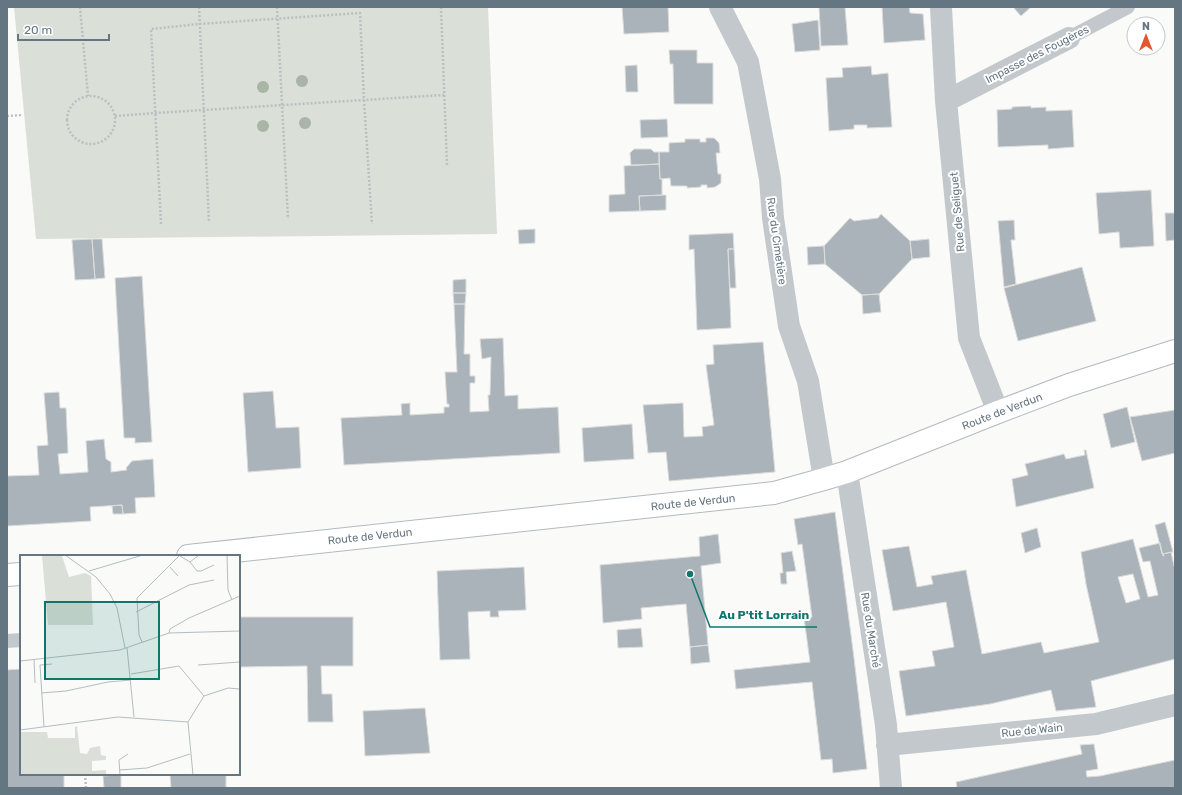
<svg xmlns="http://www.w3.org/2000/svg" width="1182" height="795" viewBox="0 0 1182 795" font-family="Rubik,sans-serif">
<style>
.green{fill:#dadfd7}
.building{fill:#aab3b9;stroke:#dcdcda;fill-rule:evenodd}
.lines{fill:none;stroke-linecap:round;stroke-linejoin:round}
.secondary-casing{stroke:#b3babf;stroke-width:24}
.path{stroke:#bbbfc2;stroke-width:2.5;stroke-dasharray:2 2;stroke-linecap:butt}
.service{stroke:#c3c8cc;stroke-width:14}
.minor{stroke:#c3c8cc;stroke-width:22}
.secondary{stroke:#fff;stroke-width:22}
.tree{fill:#aab4a7}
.labels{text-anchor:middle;stroke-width:4;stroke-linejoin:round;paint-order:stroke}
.street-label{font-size:11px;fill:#657683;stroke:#fff}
.inset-road{fill:none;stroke:#b5bdc2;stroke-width:1}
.view{fill:#0f766e;fill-opacity:0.15;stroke:#0f766e;stroke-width:2}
.inset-edge{fill:none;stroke:#657683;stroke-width:2}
.leader{fill:none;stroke:#0f766e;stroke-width:1.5}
.callout-dot{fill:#0f766e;stroke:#fff;stroke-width:1.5}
.callout-label{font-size:12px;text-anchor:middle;font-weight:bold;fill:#0f766e;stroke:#fff;stroke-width:4;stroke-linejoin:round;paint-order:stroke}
</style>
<rect width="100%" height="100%" fill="#fafaf8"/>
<!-- green -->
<path class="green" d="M14,7H488L497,234L36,239Z"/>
<!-- building -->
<path class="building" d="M622,7H668L669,32L624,34Z
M819,7H845L848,45L821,46Z
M882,7H909L910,13L923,14L925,40L884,43Z
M1013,7H1031L1021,16Z
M818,20L820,50L795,52L792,24Z
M669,50H697V63H713V104H674L673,64H670Z
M637,65L638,92H626L625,66Z
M871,66L872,75L888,73L892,127L867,128V125H854V129L829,131L826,78L843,77L842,68Z
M1031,106V108L1046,107V111L1072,110L1074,147L1048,149V145L998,147L997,110L1012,109V107Z
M667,119L668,137L641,138L640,120Z
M706,138H714L719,143L720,153H716L718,174H721V183L715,187L707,188V185H701V187L687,188V186H671L670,178L660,179L659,152H669V143L685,142V139H700V142H706Z
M634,149H651L654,152H659V164L631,165L630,153Z
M659,164L660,179H662V195L639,196L640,211L609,212V195L625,194L624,166Z
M1151,190L1154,246L1120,248L1119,232L1099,234L1096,193Z
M666,195V210L640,211L639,196Z
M1165,213H1175V240L1166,241Z
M881,214L910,241L912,259L879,294L862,295L825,264L824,246L850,218L854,221L878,218Z
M1014,220L1015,240H1011V241L1016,284L1004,287L998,221Z
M535,229V243L519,244L518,230Z
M733,233L734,249H728L731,328L697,330L694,249L689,250V235Z
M92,239H102L105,278L95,279Z
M92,239L95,279L75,280L72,240Z
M929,239L930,257L912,259L910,241Z
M824,246L825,264L808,265L807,247Z
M728,249H734L736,288H730Z
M1082,267L1096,321L1018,341L1004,288Z
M142,276L152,442L135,443V438H124L115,278Z
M466,279V293H453V280Z
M453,293H466L465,304H454Z
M879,294L881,312L863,314L862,295Z
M454,304H465L464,354H470V376H475V383H470V412L489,411L488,395H490L491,357L482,359L480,339L503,338L505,396L518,395V409L558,407L560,453L344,465L341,418L402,415L401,404L410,403V415L444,413V407H449V404H447L445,372H457Z
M763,342L775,472L669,481L666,452L648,453L643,405L683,403L684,437L703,436L702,427L714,425L706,365L714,364L713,345Z
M273,391L276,428L299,427L301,468L248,472L243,393Z
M59,392L60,408H66L68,453L58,454L60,474L88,472L86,441L104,439L106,459L111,462V472L127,470L126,468L132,461L153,459L155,497L135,498L136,513L123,514L122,505L90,507L91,521L7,526V476L39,475L37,446L48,445L44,393Z
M1127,407L1135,442L1111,448L1103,414Z
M1175,410V453L1142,461L1130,417Z
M632,424L634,459L584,462L582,428Z
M1084,450H1086L1094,488L1016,507L1012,479L1028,475L1025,464L1064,454L1066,459L1085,455Z
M122,505L123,514H113L112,506Z
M835,512L854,658L867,769L833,773L832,759L821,760L812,682L736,689L734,670L810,662L804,618L812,617L802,544L798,545L794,519Z
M1165,522L1173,552L1162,554L1155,525Z
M1037,528L1041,547L1025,553L1021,533Z
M718,534L721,563L701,566L708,645L690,647L686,604L641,608L642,619L603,623L600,565L700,556L699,537Z
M1133,539L1148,597L1158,595L1150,561L1143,562L1139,548L1160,543L1163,556H1164L1163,554L1171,552L1174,566H1175V659L1091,681L1096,707L1056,711L1051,690L990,704L906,716L899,671L935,666L932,651L954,647L946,602L893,611L882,550L909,546L917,587L933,584L931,576L966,570L982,654L1041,642L1044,653L1099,642L1086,584L1081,552ZM1133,574L1140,599L1126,603L1118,577Z
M792,551L796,571L786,572L787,584H781L780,573H783L781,553Z
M524,567L526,610L498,611L499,617H490V611L468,612L470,659L440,660L437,571Z
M239,617H353V666H321L322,694H332L333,722H308L307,666L239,667Z
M641,628L643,647L618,648L617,630Z
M708,645L710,662L691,664L690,647Z
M21,669V774H64V788H7V670Z
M425,708L430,753L365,756L363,711Z
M1094,744L1098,769L1086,771L1087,777L1100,776L1175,760V788H957L956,782L1082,754L1080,745Z
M170,774H226V788H171Z
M121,775V788H104L103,776Z"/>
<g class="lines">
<!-- secondary casing -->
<g class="secondary-casing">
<path id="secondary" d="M188,556L774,493L824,479L847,472L998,412L1069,385L1175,351
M7,575L21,574"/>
</g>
<!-- path -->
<path class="path" d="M80,7L88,96
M199,7L209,222
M277,7L288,219
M441,7L447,165
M67 120a24 24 0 1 1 48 0a24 24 0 1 1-48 0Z
M7,116L23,115
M115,116L155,113L444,95
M161,224L151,29L199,24L360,13L364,100L372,224
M85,774L86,788"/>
<!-- service -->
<path class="service" d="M1069,38L1128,7
M7,641L21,640"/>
<!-- minor -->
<path class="minor" d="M720,7L748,62L770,179L773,218L789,326L808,381L824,479
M941,7L946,101L969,338L998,412
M946,101L1069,38
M847,472L886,725L891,788
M887,745L1096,724L1175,705"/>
<!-- secondary -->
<use href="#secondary" class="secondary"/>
</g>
<!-- trees -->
<g class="tree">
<circle cx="302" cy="81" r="6"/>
<circle cx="263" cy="87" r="6"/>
<circle cx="305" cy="123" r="6"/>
<circle cx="263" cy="126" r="6"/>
</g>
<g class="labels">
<!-- street labels -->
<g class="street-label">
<text transform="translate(1037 54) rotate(-27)" y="4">Impasse des Fougères</text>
<text transform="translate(957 212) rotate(-95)" y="4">Rue de Seliguet</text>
<text transform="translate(777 241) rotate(82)" y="4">Rue du Cimetière</text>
<text transform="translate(1002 411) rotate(-21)" y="4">Route de Verdun</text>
<text transform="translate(693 502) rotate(-6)" y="4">Route de Verdun</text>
<text transform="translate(370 536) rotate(-6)" y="4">Route de Verdun</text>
<text transform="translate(871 630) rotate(81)" y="4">Rue du Marché</text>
<text transform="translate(1032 730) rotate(-6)" y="4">Rue de Wain</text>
</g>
</g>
<!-- overview -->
<g transform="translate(20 555)">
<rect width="220" height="220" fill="#fafaf8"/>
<path d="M22,0L42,1L49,22L65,18L71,21L73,70H28ZM57,171L60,198L67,199L70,193L80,191L81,200L86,201V205L72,206V216L86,215V220H0V177H27L28,183H55V172Z" fill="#dadfd7"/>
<path class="inset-road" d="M45,0L76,22L90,39L97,53L105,93M207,0L208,35L212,45M160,1L170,7L179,0M170,7L177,16H181L194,10M150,12L158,21M69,16L123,0M116,57L169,30L194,25M149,78L150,74L169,63L220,41M122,87L119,80L117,43L160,0M107,93L114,162M14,104L15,128M0,106L100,95L149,78L220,76M178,110L220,107M111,119L159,111L184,141M21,138L46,136L88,127L111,125M24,172L20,110L32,109M0,175L98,162L168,167M99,215L127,213L170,199M100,220L99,205L108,199M173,220L168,167L184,141L208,133L220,134"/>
<path class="view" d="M25,47H139V124H25Z"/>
<rect width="220" height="220" class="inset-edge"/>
</g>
<!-- callouts -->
<path class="leader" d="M690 574L710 627H817"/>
<circle class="callout-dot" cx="690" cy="574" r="4"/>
<g class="callout-label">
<text x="764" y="619">Au P'tit Lorrain</text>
</g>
<!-- border -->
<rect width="1182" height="795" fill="none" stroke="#657683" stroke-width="16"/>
<!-- north arrow -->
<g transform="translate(1146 36)"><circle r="19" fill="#ffffff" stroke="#c1c8cd"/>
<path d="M0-3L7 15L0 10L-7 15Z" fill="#e4572e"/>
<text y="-6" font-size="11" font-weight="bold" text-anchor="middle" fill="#657683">N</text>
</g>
<!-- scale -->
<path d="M18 34v6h91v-6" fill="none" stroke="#657683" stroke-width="2"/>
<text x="24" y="34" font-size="12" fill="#657683" stroke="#ffffff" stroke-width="3" paint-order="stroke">20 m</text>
</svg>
